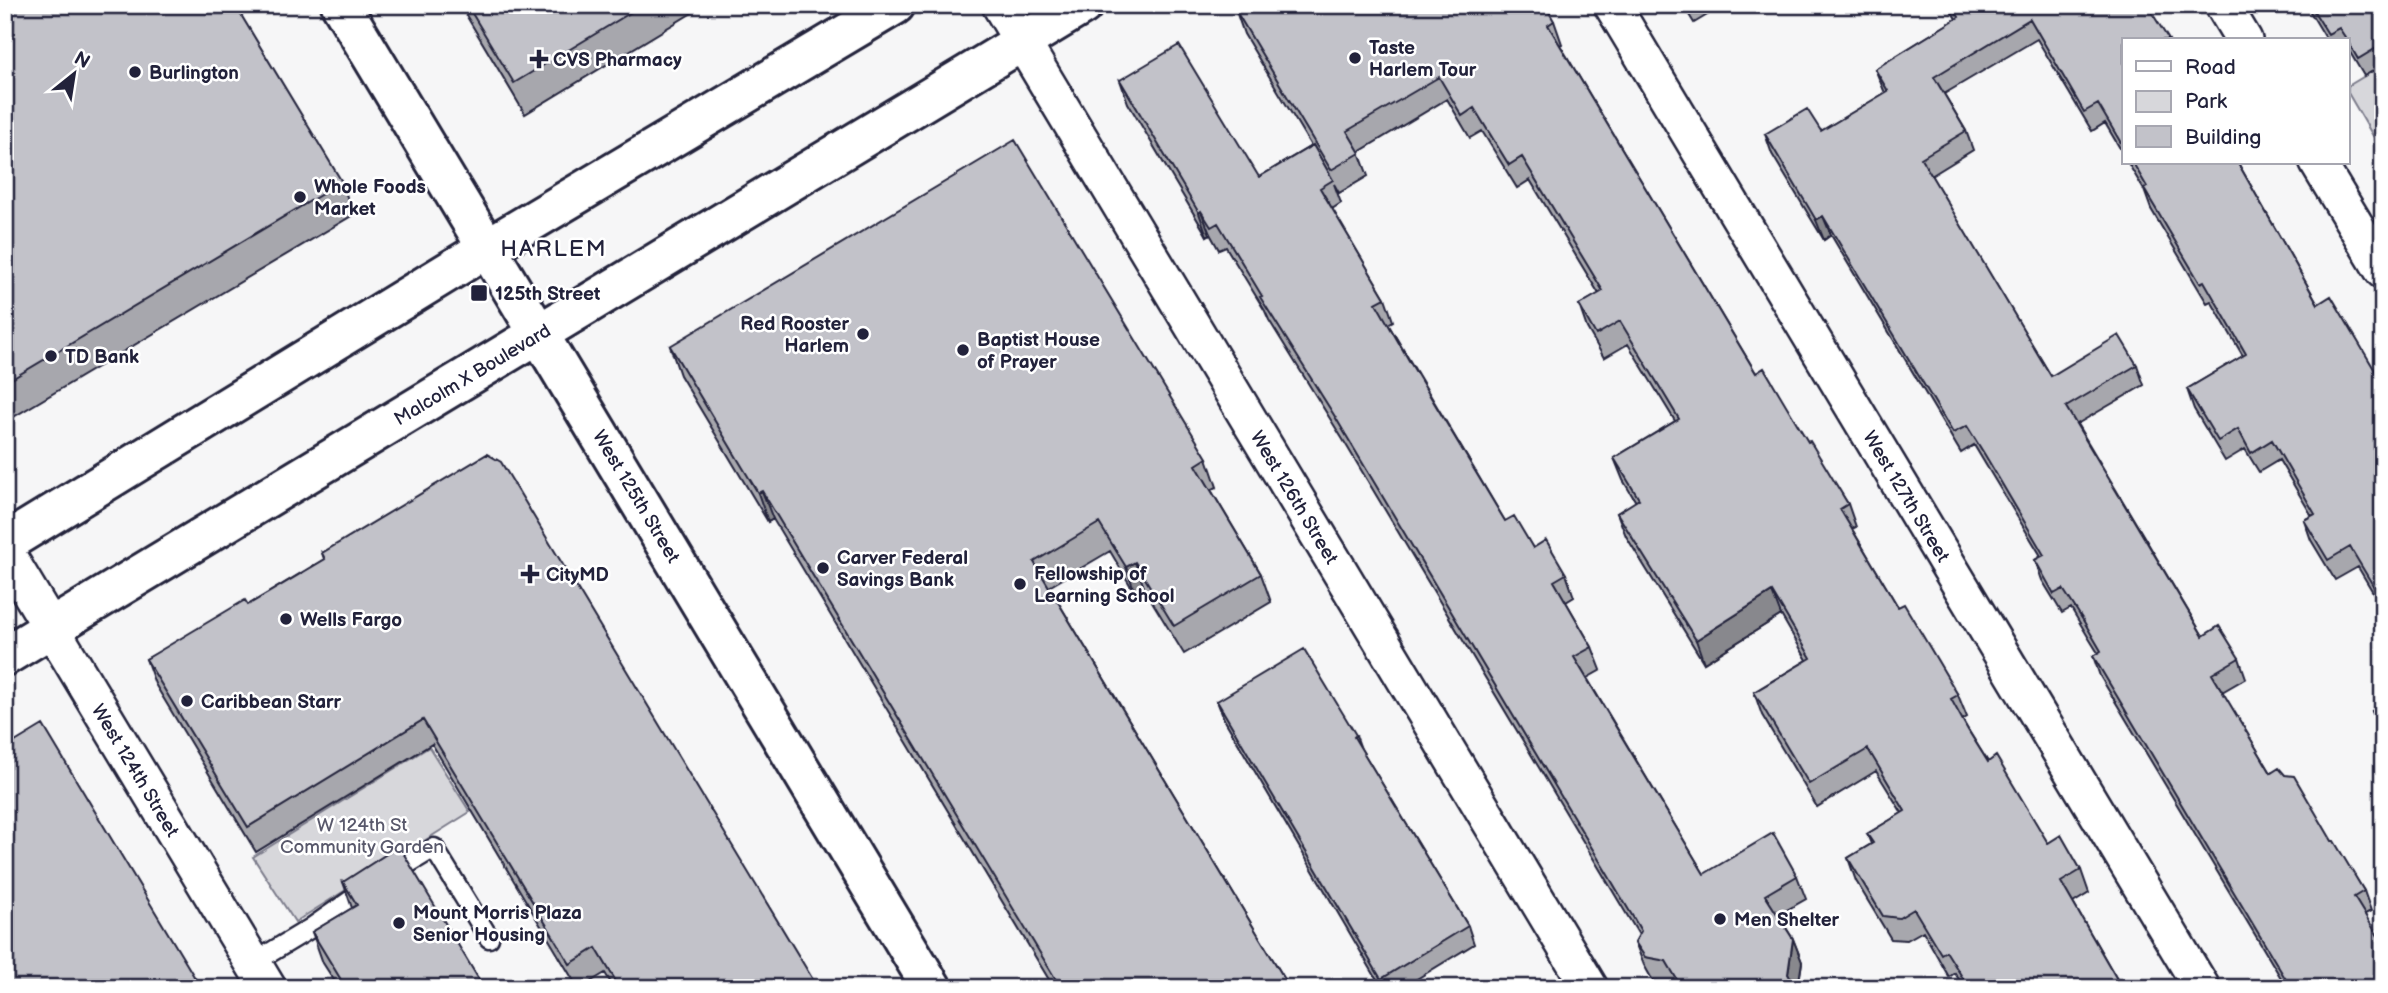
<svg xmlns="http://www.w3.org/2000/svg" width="2388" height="993" viewBox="0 0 2388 993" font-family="'Balsamiq Sans',sans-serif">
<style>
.green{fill:#d7d7db;stroke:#7c7c8b;stroke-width:2}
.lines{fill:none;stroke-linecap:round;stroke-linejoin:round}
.service-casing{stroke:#22223b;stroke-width:23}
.minor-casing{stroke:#22223b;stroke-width:40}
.secondary-casing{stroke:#22223b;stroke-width:44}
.primary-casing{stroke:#22223b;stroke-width:44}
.service{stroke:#fff;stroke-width:18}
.minor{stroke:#fff;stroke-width:35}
.secondary{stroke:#fff;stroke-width:38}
.primary{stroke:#fff;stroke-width:38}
.wall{fill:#a7a7ad;stroke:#22223b;stroke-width:2}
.shaded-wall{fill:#88888d;stroke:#22223b;stroke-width:2}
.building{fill:#c2c2c9;stroke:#22223b;stroke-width:2}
.poi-dot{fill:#22223b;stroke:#fff;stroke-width:2.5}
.labels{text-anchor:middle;stroke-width:5;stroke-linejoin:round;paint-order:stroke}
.poi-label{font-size:19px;font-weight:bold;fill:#22223b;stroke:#fff;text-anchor:start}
.street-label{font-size:19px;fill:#22223b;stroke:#fff}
.park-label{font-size:19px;fill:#58586b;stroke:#fff}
.quarter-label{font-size:23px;letter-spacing:2px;fill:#22223b;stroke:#fff}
</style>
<rect width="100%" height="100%" fill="#f6f6f7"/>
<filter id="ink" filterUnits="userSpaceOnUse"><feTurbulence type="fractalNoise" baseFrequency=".0143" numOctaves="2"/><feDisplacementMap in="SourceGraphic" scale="14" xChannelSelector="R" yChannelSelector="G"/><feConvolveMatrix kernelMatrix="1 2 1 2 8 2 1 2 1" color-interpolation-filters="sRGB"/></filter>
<g filter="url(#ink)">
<!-- green -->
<path class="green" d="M2383,65V153L2348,93V86Z
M429,747L470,812L295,922L253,857Z"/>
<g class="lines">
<!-- service casing -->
<g class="service-casing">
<path id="service" d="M391,874L434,848L489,938
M253,963L311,928L367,889"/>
</g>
<!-- minor casing -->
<g class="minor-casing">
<path id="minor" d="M1000,5L1590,988
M1612,5L2202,988
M2223,5L2244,40
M2318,163L2383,271
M5,551L268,988"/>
</g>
<!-- secondary casing -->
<g class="secondary-casing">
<path id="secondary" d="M5,543L487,248L895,5
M5,656L1083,5"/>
</g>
<!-- primary casing -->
<g class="primary-casing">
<path id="primary" d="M341,5L932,988"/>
</g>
<!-- service -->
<use href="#service" class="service"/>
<!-- minor -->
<use href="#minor" class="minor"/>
<!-- secondary -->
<use href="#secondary" class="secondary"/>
<!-- primary -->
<use href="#primary" class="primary"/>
</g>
<!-- wall -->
<path class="wall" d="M5,5L342,182L353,215L5,422Z
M460,5H705L525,114Z
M1683,5H1724L1694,23Z
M1948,5H2147L2124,40V155L2105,123L2092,131L2037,39L1944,94L1966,131L1973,150L1931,176L2051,376L2137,365L2144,385L2077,424L2203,636L2239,658L2246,678L2222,692L2271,773L2332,841L2364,891L2371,911L2365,914L2383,988H2287L2100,676L2093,656L2098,653L2090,640L2071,608L2062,613L2042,580L2035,560L2041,556L1992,475L1974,445L1961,453L1831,235L1824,240L1772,154L1765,134L1821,131L1885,93L1875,69L1956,19Z
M2306,5H2383V65L2364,76L2348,49V40H2327Z
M1236,11L1554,21L1562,44L1560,45L1756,373L1808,442L1848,504L1856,527L1852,529L1898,607L1958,695L1967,717L1962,720L1988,762L2048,843L2081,870L2089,893L2073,903L2122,988H1964L1955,973L1949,977L1923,931L1907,940L1891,939L1856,881L1848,858L1871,844L1867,834L1902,813L1876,771L1817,807L1762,715L1754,692L1807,660L1781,615L1704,663L1626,536L1617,513L1636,502L1623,480L1614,458L1675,421L1628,344L1604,358L1587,328L1579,305L1599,294L1530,180L1517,188L1482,131L1470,138L1447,99L1359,152L1368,176L1339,193L1334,184L1341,203L1332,209L1385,298L1393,321L1388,324L1505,521L1533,548L1566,574L1574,597L1566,602L1592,647L1601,670L1587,678L1704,874L1797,876L1806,899L1778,915L1793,939L1802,962L1798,988H1676L1674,984L1653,981L1644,965L1635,942L1639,935L1342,438L1269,320L1265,311L1226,247L1219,250L1210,234L1207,236L1128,103L1120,80L1259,177L1311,146L1244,34Z
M2128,163H2238L2318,304L2383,384V609L2358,567L2335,580L2311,540L2304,520L2312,516L2279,460L2259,472L2245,449L2225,461L2194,409L2187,389L2243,356L2211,301L2207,303L2151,209L2144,190Z
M670,346L1207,458L1217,487L1211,490L1261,574L1271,602L1184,654L1145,590L1136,595L1110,551L1049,587L1290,988H1054L773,519L768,522L680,375Z
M322,553L818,988H614L605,973L580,988H578L432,744L256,852L155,684L146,659L248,605L324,559Z
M1217,701L1356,735L1361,749L1468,926L1474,944L1402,988H1382L1224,719Z
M2383,704V736L2379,730L2372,711Z
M343,882L484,988H339L323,963L312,932L352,908Z"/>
<!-- shaded-wall -->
<path class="shaded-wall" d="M1201,211L1210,234L1207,236L1199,213Z
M1823,216L1831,235L1824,240L1816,220Z
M762,491L773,519L768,522L758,493Z
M1135,562L1145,590L1136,595L1126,567Z
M1772,592L1781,615L1704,663L1696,640Z
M1793,939L1802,962L1798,988H1793L1788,974Z"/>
<!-- building -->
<path class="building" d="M5,5H235L342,182L5,383Z
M467,5H643L514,83Z
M1246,5H1545L1554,21L1548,25L1756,373L1764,368L1808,442L1810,441L1848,504L1840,509L1898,607L1904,604L1958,695L1951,699L1968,730L1988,762L1996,756L2048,843L2061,835L2081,870L2061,882L2122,988H1969L1946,951L1941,954L1914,909L1899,918L1883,916L1848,858L1873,843L1867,834L1905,811L1868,749L1809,784L1754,692L1811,658L1772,592L1696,640L1617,513L1639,499L1614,458L1679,419L1620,321L1596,335L1579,305L1603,291L1522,157L1509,165L1474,108L1462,116L1439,77L1347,131L1360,153L1331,170L1236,11Z
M1952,5H2147L2169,40H2124V148L2098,104L2084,112L2030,19L1934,77L1966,131L1921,158L2051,376L2119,335L2137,365L2066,407L2203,636L2219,626L2239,658L2212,674L2271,773L2279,768L2285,775L2294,776L2332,841H2334L2364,891L2354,897L2383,944V988H2291L2093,656L2101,651L2083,620L2063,589L2054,594L2035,560L2044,555L1985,455L1967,426L1953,433L1823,216L1816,220L1765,134L1807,109L1821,131L1888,91L1875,69L1959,17Z
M2310,5H2383V44L2358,59L2348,42V40H2347L2339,28L2328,34Z
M1179,45L1259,177L1313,145L1333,180L1320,188L1385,298L1376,303L1411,364L1505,521L1514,516L1533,548L1546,540L1566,574L1554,581L1592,647L1574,657L1704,874L1773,833L1797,876L1765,895L1793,939L1788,974L1796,988H1682L1666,961L1645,957L1635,942L1641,931L1633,917L1334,415L1260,297L1262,296L1218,223L1211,227L1201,211L1199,213L1120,80Z
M1015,140L1207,458L1196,465L1261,574L1174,626L1135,562L1126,567L1099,523L1034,562L1290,988H1061L762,491L758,493L670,346Z
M2133,163H2238L2318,304L2331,296L2383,384V410L2377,413L2383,422V602L2350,547L2328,560L2304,520L2315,514L2272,440L2251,453L2238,429L2218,441L2187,389L2246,354L2204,281L2200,283L2144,189L2147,187Z
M487,454L501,462L818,988H620L596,948L570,964L423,720L248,827L146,659L245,600L248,605L325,559L322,553Z
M1304,649L1356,735L1354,737L1468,926L1381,979L1217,701Z
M2383,704V729L2372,711Z
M43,725L201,988H5V748Z
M399,846L484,988H346L312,932L357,905L343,882Z"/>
</g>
<!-- markers -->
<g class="poi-dot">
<circle cx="1355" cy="58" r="7"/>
<path d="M535.5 48.5h7v7h7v7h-7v7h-7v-7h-7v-7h7z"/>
<circle cx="135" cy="72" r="7"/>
<circle cx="300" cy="197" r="7"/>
<rect x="470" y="284" width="18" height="18" rx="3.5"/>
<circle cx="863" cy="334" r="7"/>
<circle cx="963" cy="350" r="7"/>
<circle cx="51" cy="356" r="7"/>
<circle cx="823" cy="568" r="7"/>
<path d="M526.5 563.5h7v7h7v7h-7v7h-7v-7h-7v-7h7z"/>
<circle cx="1020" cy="584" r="7"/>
<circle cx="286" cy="619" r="7"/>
<circle cx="187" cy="701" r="7"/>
<circle cx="1720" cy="919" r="7"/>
<circle cx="399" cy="923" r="7"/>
</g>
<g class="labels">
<!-- poi labels -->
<g class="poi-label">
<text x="1369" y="54">Taste<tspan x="1369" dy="22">Harlem Tour</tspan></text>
<text x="553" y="66">CVS Pharmacy</text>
<text x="149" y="79">Burlington</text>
<text x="314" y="193">Whole Foods<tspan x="314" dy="22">Market</tspan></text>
<text x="495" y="300">125th Street</text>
<text x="849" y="330" text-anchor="end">Red Rooster<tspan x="849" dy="22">Harlem</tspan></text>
<text x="977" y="346">Baptist House<tspan x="977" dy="22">of Prayer</tspan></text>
<text x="65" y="363">TD Bank</text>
<text x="837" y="564">Carver Federal<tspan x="837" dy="22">Savings Bank</tspan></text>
<text x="1034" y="580">Fellowship of<tspan x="1034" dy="22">Learning School</tspan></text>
<text x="546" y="581">CityMD</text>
<text x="300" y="626">Wells Fargo</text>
<text x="201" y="708">Caribbean Starr</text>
<text x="413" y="919">Mount Morris Plaza<tspan x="413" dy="22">Senior Housing</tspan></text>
<text x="1734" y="926">Men Shelter</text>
</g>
<!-- street labels -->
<g class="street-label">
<text transform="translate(472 374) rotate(-31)" y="7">Malcolm X Boulevard</text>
<text transform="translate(637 496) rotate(59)" y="7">West 125th Street</text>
<text transform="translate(1907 496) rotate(59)" y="7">West 127th Street</text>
<text transform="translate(1295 497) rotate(59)" y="7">West 126th Street</text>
<text transform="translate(136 770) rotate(59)" y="7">West 124th Street</text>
</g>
<!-- park labels -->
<g class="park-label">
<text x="362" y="831">W 124th St<tspan x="362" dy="22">Community Garden</tspan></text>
</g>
<!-- quarter labels -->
<g class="quarter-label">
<text x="554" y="256">HARLEM</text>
</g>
</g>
<!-- margin -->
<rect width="2388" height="993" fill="none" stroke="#fff" stroke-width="28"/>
<rect x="14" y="14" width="2360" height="965" fill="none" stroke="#22223b" stroke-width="2.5" filter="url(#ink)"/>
<!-- legend -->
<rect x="2122" y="38" width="228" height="126" fill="#ffffff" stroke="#a7a7b1" stroke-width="2"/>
<rect x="2136" y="61" width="35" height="10" fill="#ffffff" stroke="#a7a7b1" stroke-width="2"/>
<text x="2185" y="74" font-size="21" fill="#22223b">Road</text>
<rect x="2136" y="91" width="35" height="21" fill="#d7d7db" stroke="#a7a7b1" stroke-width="2"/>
<text x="2185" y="108" font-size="21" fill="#22223b">Park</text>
<rect x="2136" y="126" width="35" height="21" fill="#c2c2c9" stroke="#a7a7b1" stroke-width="2"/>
<text x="2185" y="144" font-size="21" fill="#22223b">Building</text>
<!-- north arrow -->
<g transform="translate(74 74) rotate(30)" stroke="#ffffff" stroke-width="5" paint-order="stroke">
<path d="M0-5L12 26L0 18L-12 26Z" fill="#22223b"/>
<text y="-10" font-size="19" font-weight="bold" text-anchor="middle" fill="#22223b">N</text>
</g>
</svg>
